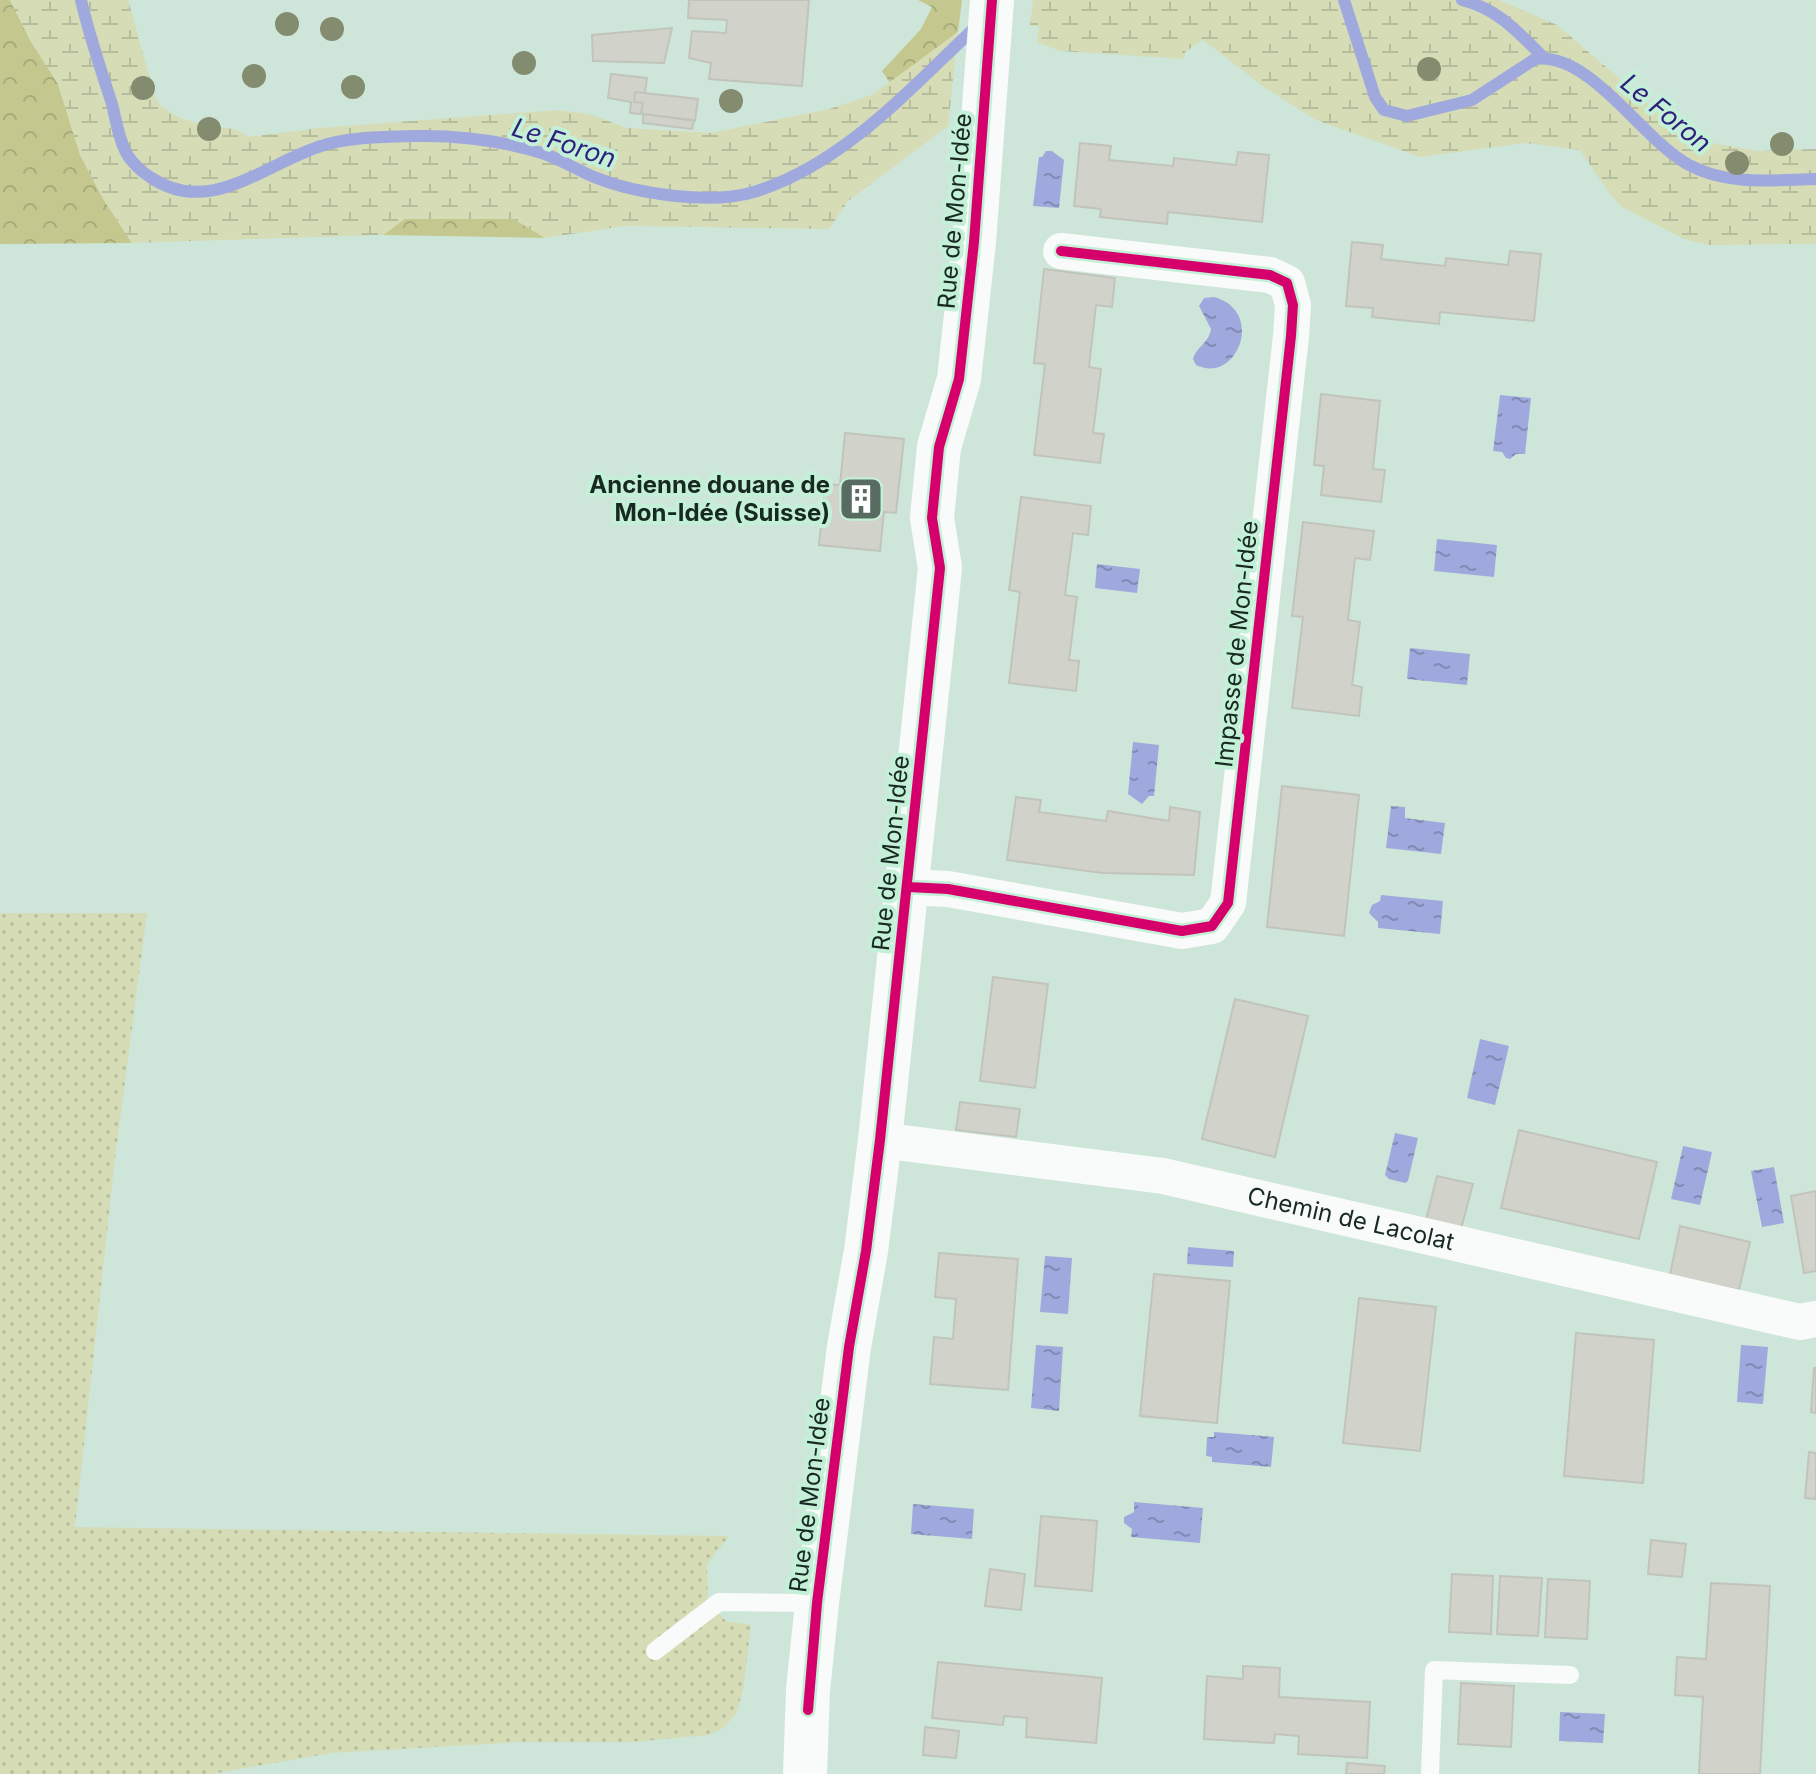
<svg xmlns="http://www.w3.org/2000/svg" width="1816" height="1774" viewBox="0 0 1816 1774" font-family="Inter,sans-serif">
<style>
.grass{fill:url(#grass-dots)}
.forest{fill:url(#forest-crowns)}
.wetland{fill:url(#wetland-marsh)}
.water{fill:url(#water-ripples)}
.lines{fill:none;stroke-linecap:round;stroke-linejoin:round}
.stream{stroke:#a0a9dd;stroke-width:12}
.building{fill:#d1d3ca;stroke:#c1c4bb;stroke-width:2}
.service{stroke:#f8fbf9;stroke-width:18}
.minor{stroke:#f8fbf9;stroke-width:36}
.tertiary{stroke:#f8fbf9;stroke-width:44}
.cycleway-casing{stroke:#c4f0d8;stroke-width:15}
.cycleway{stroke:#d6006c;stroke-width:10}
.tree{fill:#848c70}
.labels{text-anchor:middle;stroke-width:8;stroke-linejoin:round;paint-order:stroke}
.street-label{font-size:24px;fill:#182921;stroke:#c4f0d8}
.poi-label{font-size:24px;font-weight:bold;fill:#182921;stroke:#c4f0d8;text-anchor:end}
.water-label{font-size:26px;font-style:italic;fill:#2d1f7b;stroke:#c4f0d8}
</style>
<defs>
<pattern id="grass-dots" width="8" height="8" patternUnits="userSpaceOnUse" patternTransform="scale(2)"><rect width="8" height="8" fill="#d5dcb6"/><path d="M2 2h.1M6 6h.1" fill="none" stroke="#b6bd9c" stroke-width="1.8" stroke-linecap="round"/></pattern>
<pattern id="forest-crowns" width="20" height="18" patternUnits="userSpaceOnUse" patternTransform="scale(2)"><rect width="20" height="18" fill="#c5c88e"/><path d="M2 6a3 3 0 1 1 6 0M12 15a3 3 0 1 1 6 0" fill="none" stroke="#a8ac7a"/></pattern>
<pattern id="wetland-marsh" width="20" height="14" patternUnits="userSpaceOnUse" patternTransform="scale(2)"><rect width="20" height="14" fill="#d5dcb6"/><path d="M1 5h8M5 5V1M11 12h8M15 12V8" fill="none" stroke="#b6bd9c"/></pattern>
<pattern id="water-ripples" width="26" height="14" patternUnits="userSpaceOnUse" patternTransform="scale(2)"><rect width="26" height="14" fill="#a0a9dd"/><path d="M2 4q2-2 4 0t4 0M15 11q2-2 4 0t4 0" fill="none" stroke="#818ab3"/></pattern>
</defs>
<rect width="100%" height="100%" fill="#cee6d9"/>
<!-- grass -->
<path class="grass" d="M0,913H147L115,1158L75,1527L729,1536L707,1564L708,1601L726,1621L751,1625L743,1690L736,1714L724,1727L709,1735L632,1742H522L332,1753L211,1774H0Z"/>
<!-- forest -->
<path class="forest" d="M0,0H10L30,40L58,84L80,154L102,197L132,243L0,244Z
M918,0H962L958,32L890,83L882,71L921,29L932,7Z
M404,219H514L545,238L383,235Z"/>
<!-- wetland -->
<path class="wetland" d="M10,0H128L155,96L160,105L180,118L206,126L235,129L249,137L319,128L558,110L589,114L627,128L711,133L829,109L872,95L958,32L948,126L848,201L829,229L624,226L545,238L514,219H405L383,235L132,243L102,197L80,155L58,84L30,40Z
M1033,0H1499L1557,25L1690,139L1758,151L1816,149V244L1709,245L1684,239L1622,207L1612,197L1580,150L1526,143L1420,157L1316,120L1264,87L1203,40L1185,52L1184,59L1060,51L1037,42L1039,26H1030Z"/>
<!-- water -->
<path class="water" d="M1046,151H1052L1064,160L1059,208L1033,206L1039,157H1042Z
M1214,297C1266,311 1237,385 1196,365L1193,359C1197,346 1209,343 1211,329L1199,306L1204,298Z
M1500,395L1531,398L1525,454H1516L1510,459L1506,458L1502,452L1493,451Z
M1437,539L1497,545L1494,577L1434,571Z
M1097,564L1140,569L1137,593L1095,588Z
M1410,648L1470,654L1467,685L1407,679Z
M1133,742L1159,745L1154,796H1149L1142,804L1128,794Z
M1391,806L1405,807V818L1445,823L1441,854L1386,848Z
M1381,895L1443,901L1440,934L1378,928V922L1369,913L1372,905L1380,901Z
M1480,1039L1509,1046L1495,1105L1467,1098Z
M1395,1133L1418,1138L1408,1181L1405,1183L1389,1179L1385,1175Z
M1683,1146L1712,1152L1700,1205L1671,1199Z
M1774,1167L1784,1223L1762,1227L1751,1171Z
M1188,1247L1234,1251L1233,1267L1187,1264Z
M1045,1256L1072,1258L1068,1314L1040,1312Z
M1036,1345L1063,1347L1059,1411L1031,1408Z
M1741,1345L1768,1347L1763,1404L1737,1402Z
M1214,1432L1274,1437L1271,1467L1212,1462V1457L1206,1456L1207,1437H1214Z
M1134,1502L1203,1508L1200,1543L1131,1537L1132,1529L1124,1523V1517L1134,1512Z
M913,1504L974,1509L972,1539L911,1534Z
M1560,1712L1605,1714L1603,1743L1559,1741Z"/>
<g class="lines">
<!-- stream -->
<path class="stream" d="M81,0C89,35 101,70 112,104C116,120 119,141 128,156C133,163 142,172 150,177C208,217 262,166 318,147C346,137 383,137 414,136C457,135 504,141 545,154C562,160 577,170 594,177C636,194 710,205 754,192C845,164 911,87 979,24
M1344,0L1375,97L1384,110L1407,116L1472,100L1535,59C1591,52 1642,140 1689,165C1728,186 1773,180 1816,179
M1462,0C1498,9 1518,32 1544,58"/>
</g>
<!-- building -->
<path class="building" d="M689,0H809L802,86L709,79L711,63L689,58L692,31L726,33L727,20L688,18Z
M672,28L664,63L593,61L592,35Z
M611,74L647,78L645,93L635,92L634,102L643,103L641,114L630,113L631,102L608,98Z
M635,92L698,99L695,121L641,114L643,103L634,102Z
M643,114L694,120L692,129L643,123Z
M1080,143L1111,146L1109,160L1173,166L1174,158L1236,165L1238,152L1269,155L1262,222L1168,212L1167,224L1100,217L1101,209L1074,206Z
M1352,242L1383,245L1381,259L1445,266L1446,258L1508,265L1510,251L1541,254L1534,321L1440,312L1439,324L1372,317L1373,308L1346,306Z
M1044,269L1115,278L1112,307L1096,305L1089,367L1101,369L1093,433L1104,434L1100,463L1034,455L1045,364L1034,363Z
M1321,394L1380,401L1373,469L1385,470L1381,502L1321,495L1324,466L1314,465Z
M845,433L904,439L896,513L884,512L880,551L819,545L825,484L840,485Z
M1021,497L1091,506L1088,535L1073,533L1065,595L1077,597L1069,660L1079,661L1076,691L1009,683L1020,592L1009,590Z
M1303,522L1374,531L1370,560L1355,558L1348,620L1360,622L1352,685L1362,687L1359,716L1292,708L1303,617L1292,616Z
M1282,786L1359,795L1344,936L1267,927Z
M1016,797L1041,800L1039,812L1106,821L1108,811L1169,821L1170,807L1200,812L1194,875L1102,873L1007,860Z
M993,977L1048,984L1035,1088L980,1081Z
M1235,999L1308,1016L1275,1157L1202,1139Z
M960,1102L1020,1109L1016,1137L956,1130Z
M1519,1130L1657,1162L1639,1239L1501,1208Z
M1437,1176L1473,1184L1461,1229L1426,1220Z
M1816,1191V1271L1804,1273L1791,1196Z
M1680,1226L1750,1242L1739,1290L1670,1275Z
M939,1253L1018,1259L1008,1390L930,1384L934,1337L953,1339L956,1299L935,1297Z
M1154,1274L1230,1281L1217,1423L1140,1416Z
M1359,1298L1436,1307L1420,1451L1343,1443Z
M1576,1333L1654,1340L1643,1483L1564,1476Z
M1814,1368H1816V1413L1811,1412Z
M1809,1452L1816,1453V1499L1805,1498Z
M1041,1516L1097,1521L1092,1591L1035,1586Z
M1651,1540L1686,1544L1682,1577L1648,1574Z
M990,1569L1025,1574L1021,1610L985,1606Z
M1452,1574L1493,1576L1491,1634L1449,1632Z
M1500,1576L1542,1578L1538,1636L1497,1634Z
M1548,1579L1590,1581L1587,1639L1545,1637Z
M1711,1583L1770,1586L1760,1774H1699L1703,1697L1675,1695L1677,1657L1706,1659Z
M938,1662L1102,1678L1096,1743L1026,1737L1027,1718L1004,1716L1003,1725L932,1718Z
M1243,1666L1280,1668L1279,1697L1370,1702L1367,1758L1298,1754L1299,1736L1275,1734L1274,1743L1204,1739L1207,1676L1243,1679Z
M1461,1683L1514,1686L1511,1747L1458,1744Z
M925,1727L959,1731L956,1758L923,1755Z
M1347,1763L1385,1766L1384,1774H1346Z"/>
<g class="lines">
<!-- service -->
<path class="service" d="M655,1651L719,1602L817,1603
M1430,1774L1434,1670L1570,1675"/>
<!-- minor -->
<g class="minor">
<path d="M908,887L948,889L1182,931L1212,926L1228,903L1291,336L1293,305L1287,283L1270,275L1061,251"/>
<path id="s1" d="M880,1140L1163,1176L1800,1322L1816,1319"/>
</g>
<!-- tertiary -->
<path class="tertiary" d="M805,1774L808,1690L817,1603L849,1347L866,1251L880,1140L940,568L932,518L939,447L959,379L974,242L992,0"/>
<!-- cycleway casing -->
<g class="cycleway-casing">
<path id="cycleway" d="M908,887L948,889L1182,931L1212,926L1228,903L1291,336L1293,305L1287,283L1270,275L1061,251
M808,1710L817,1603L849,1347L866,1251L880,1140L940,568L932,518L939,447L959,379L974,242L992,0"/>
</g>
<!-- cycleway -->
<use href="#cycleway" class="cycleway"/>
</g>
<!-- trees -->
<g class="tree">
<circle cx="287" cy="24" r="12"/>
<circle cx="332" cy="29" r="12"/>
<circle cx="524" cy="63" r="12"/>
<circle cx="1429" cy="69" r="12"/>
<circle cx="254" cy="76" r="12"/>
<circle cx="353" cy="87" r="12"/>
<circle cx="143" cy="88" r="12"/>
<circle cx="731" cy="101" r="12"/>
<circle cx="209" cy="129" r="12"/>
<circle cx="1782" cy="144" r="12"/>
<circle cx="1737" cy="163" r="12"/>
</g>
<!-- icons -->
<defs>
<g id="building-square" transform="scale(2.3)"><rect x="-9" y="-9" width="18" height="18" rx="4" fill="#586b61" stroke="#c4f0d8"/><path d="M-4-6H4V6H1V3H-1V6H-4ZM-2.5-4.3h1.7v1.8h-1.7ZM.8-4.3h1.7v1.8H.8ZM-2.5-1h1.7V.8h-1.7ZM.8-1h1.7V.8H.8Z" fill="#fff"/></g>
</defs>
<g fill-rule="evenodd">
<use href="#building-square" x="861" y="499"/>
</g>
<g class="labels">
<!-- street labels -->
<g class="street-label">
<text transform="translate(955 211) rotate(-85)" y="8">Rue de Mon-Idée</text>
<text transform="translate(1237 644) rotate(-84)" y="8">Impasse de Mon-Idée</text>
<text transform="translate(891 853) rotate(-84)" y="8">Rue de Mon-Idée</text>
<text dy="8" stroke="none"><textPath href="#s1" startOffset="478">Chemin de Lacolat</textPath></text>
<text transform="translate(810 1495) rotate(-83)" y="8">Rue de Mon-Idée</text>
</g>
<!-- poi labels -->
<g class="poi-label">
<text x="830" y="493">Ancienne douane de<tspan x="830" dy="28">Mon-Idée (Suisse)</tspan></text>
</g>
<!-- water labels -->
<g class="water-label">
<text transform="translate(1666 113) rotate(39)" y="9">Le Foron</text>
<text transform="translate(564 143) rotate(18)" y="9">Le Foron</text>
</g>
</g>
</svg>
